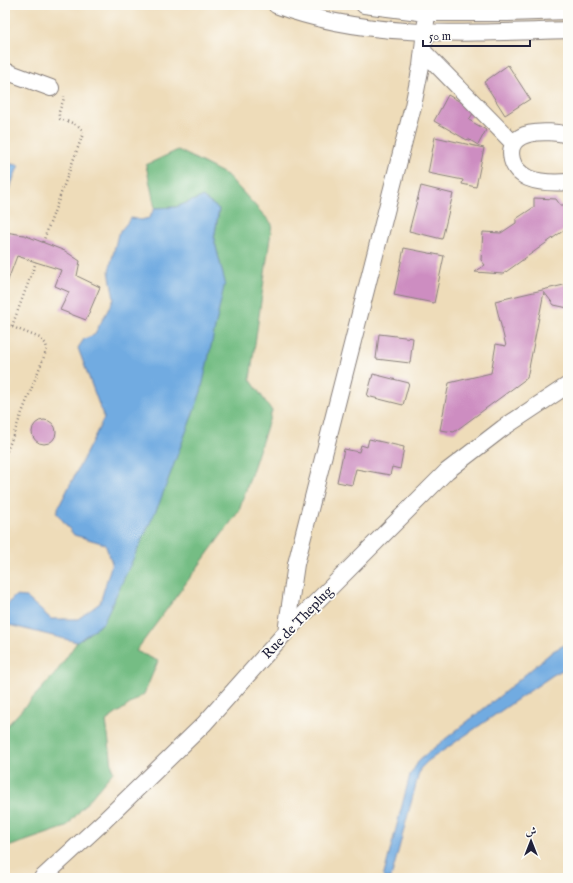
<svg xmlns="http://www.w3.org/2000/svg" width="573" height="883" viewBox="0 0 573 883" font-family="'IM FELL English',Amiri,serif">
<style>
.forest{fill:#74bd84;stroke:#4b7060}
.water{fill:#71abe1;stroke:#4a668e}
.building{fill:#cd8dc1}
.lines{fill:none;stroke-linecap:round;stroke-linejoin:round}
.minor-casing{stroke:#887f7a;stroke-width:18}
.path{stroke:#887f7a;stroke-width:2.5;stroke-dasharray:1 3;stroke-linecap:butt}
.minor{stroke:#fff;stroke-width:16}
.labels{text-anchor:middle;stroke-width:3.5;stroke-linejoin:round;paint-order:stroke}
.street-label{font-size:14px;fill:#22223b;stroke:#fdfcf7}
</style>
<rect width="100%" height="100%" fill="#fdfcf7"/>
<filter id="ink" filterUnits="userSpaceOnUse"><feTurbulence type="fractalNoise" baseFrequency=".025" numOctaves="2"/><feDisplacementMap in="SourceGraphic" scale="8" xChannelSelector="R" yChannelSelector="G"/><feConvolveMatrix kernelMatrix="1 2 1 2 8 2 1 2 1" color-interpolation-filters="sRGB"/></filter>
<filter id="wash" filterUnits="userSpaceOnUse"><feTurbulence type="fractalNoise" baseFrequency=".012" numOctaves="4" result="noise"/><feDisplacementMap in="SourceGraphic" scale="16" xChannelSelector="R" yChannelSelector="G"/><feGaussianBlur stdDeviation="0.9" result="paint"/><feColorMatrix in="noise" values="0 0 0 0 0 0 0 0 0 0 0 0 0 0 0 0 0 1.4 0 .05"/><feComposite in="paint" operator="in"/></filter>
<g filter="url(#wash)">
<rect width="100%" height="100%" fill="#eedcb9"/>
<!-- forest -->
<path class="forest" d="M178,150L227,175L272,224L250,379L272,411L239,511L136,651L158,661L144,694L106,721L113,772L66,827L5,848V728L55,674L77,642L103,623L223,275L214,239L219,209L202,197L176,207L155,208L146,165Z"/>
<!-- water -->
<path class="water" d="M5,163L19,165L5,199Z
M202,197L219,209L214,239L225,282L201,392L159,504L103,623L77,642L5,624V607L15,596L26,597L51,619H78L100,603L112,563L105,544L74,535L56,512L104,418L78,348L84,339L94,335L114,299L109,271L118,234L131,218L141,220L149,218L155,208L176,207Z
M568,643V667L553,675L428,761L420,769L391,878H383L410,775L420,759L501,695L553,651Z"/>
<g id="blocks">
<!-- building -->
<path class="building" d="M508,65L530,99L505,115L484,82Z
M448,95L475,110L469,120L486,130L478,145L468,139L467,140L434,121Z
M435,137L484,148L476,187L462,184L463,180L428,173Z
M421,186L453,194L442,239L409,231Z
M534,198L556,199L560,205H568L567,228L503,274L475,272L485,265L481,260L483,232L501,233L516,223V219L534,207Z
M5,232L24,235L65,251L80,261L77,276L100,287L86,320L60,310L69,292L55,286L61,270L17,256L5,288Z
M404,248L444,256L434,303L394,295Z
M568,284V308L554,305L544,292L527,378L454,432L440,430L449,383L491,373L496,344L506,346L495,301Z
M379,334L413,338L410,363L376,359Z
M373,374L409,383L403,405L367,396Z
M32 432a12 12 0 1 1 24 0a12 12 0 1 1-24 0Z
M369,439L404,447L400,469L392,467L390,475L356,469L352,485L337,482L344,449L359,452L361,445L367,447Z"/>
</g>
</g>
<g filter="url(#ink)">
<use href="#blocks" fill-opacity="0" stroke="#887f7a" stroke-width="1"/>
<g class="lines">
<!-- minor casing -->
<g class="minor-casing">
<path id="minor" d="M276,5C366,40 473,33 568,30
M364,5L427,13H507L568,11
M423,51L513,143
M5,71L51,88
M568,135C549,130 504,128 512,160C514,168 520,174 528,178C540,183 555,183 568,182
M286,632L296,564L413,106L421,66L427,13L431,5
M42,878L104,821L204,724L286,632L447,471L503,428L568,385"/>
</g>
<!-- path -->
<path class="path" d="M43,242L83,134C83,124 68,122 60,119C56,111 64,104 64,96
M5,324L40,338L46,344L47,349L5,456
M12,326L36,262"/>
<!-- minor -->
<use href="#minor" class="minor"/>
</g>
</g>
<g class="labels">
<!-- street labels -->
<g class="street-label">
<text transform="translate(297 622) rotate(-46)" y="5">Rue de Theplug</text>
</g>
</g>
<!-- margin -->
<rect width="573" height="883" fill="none" stroke="#fdfcf7" stroke-width="20"/>
<!-- north arrow -->
<g transform="translate(531 841)" stroke="#fdfcf7" stroke-width="3" paint-order="stroke">
<path d="M0-3L7 15L0 10L-7 15Z" fill="#22223b"/>
<text y="-6" font-size="11" font-weight="bold" text-anchor="middle" fill="#22223b">ش</text>
</g>
<!-- scale -->
<path d="M423 40v6h107v-6" fill="none" stroke="#22223b" stroke-width="2"/>
<text x="429" y="40" font-size="12" fill="#22223b" stroke="#fdfcf7" stroke-width="3" paint-order="stroke">50 m</text>
</svg>
